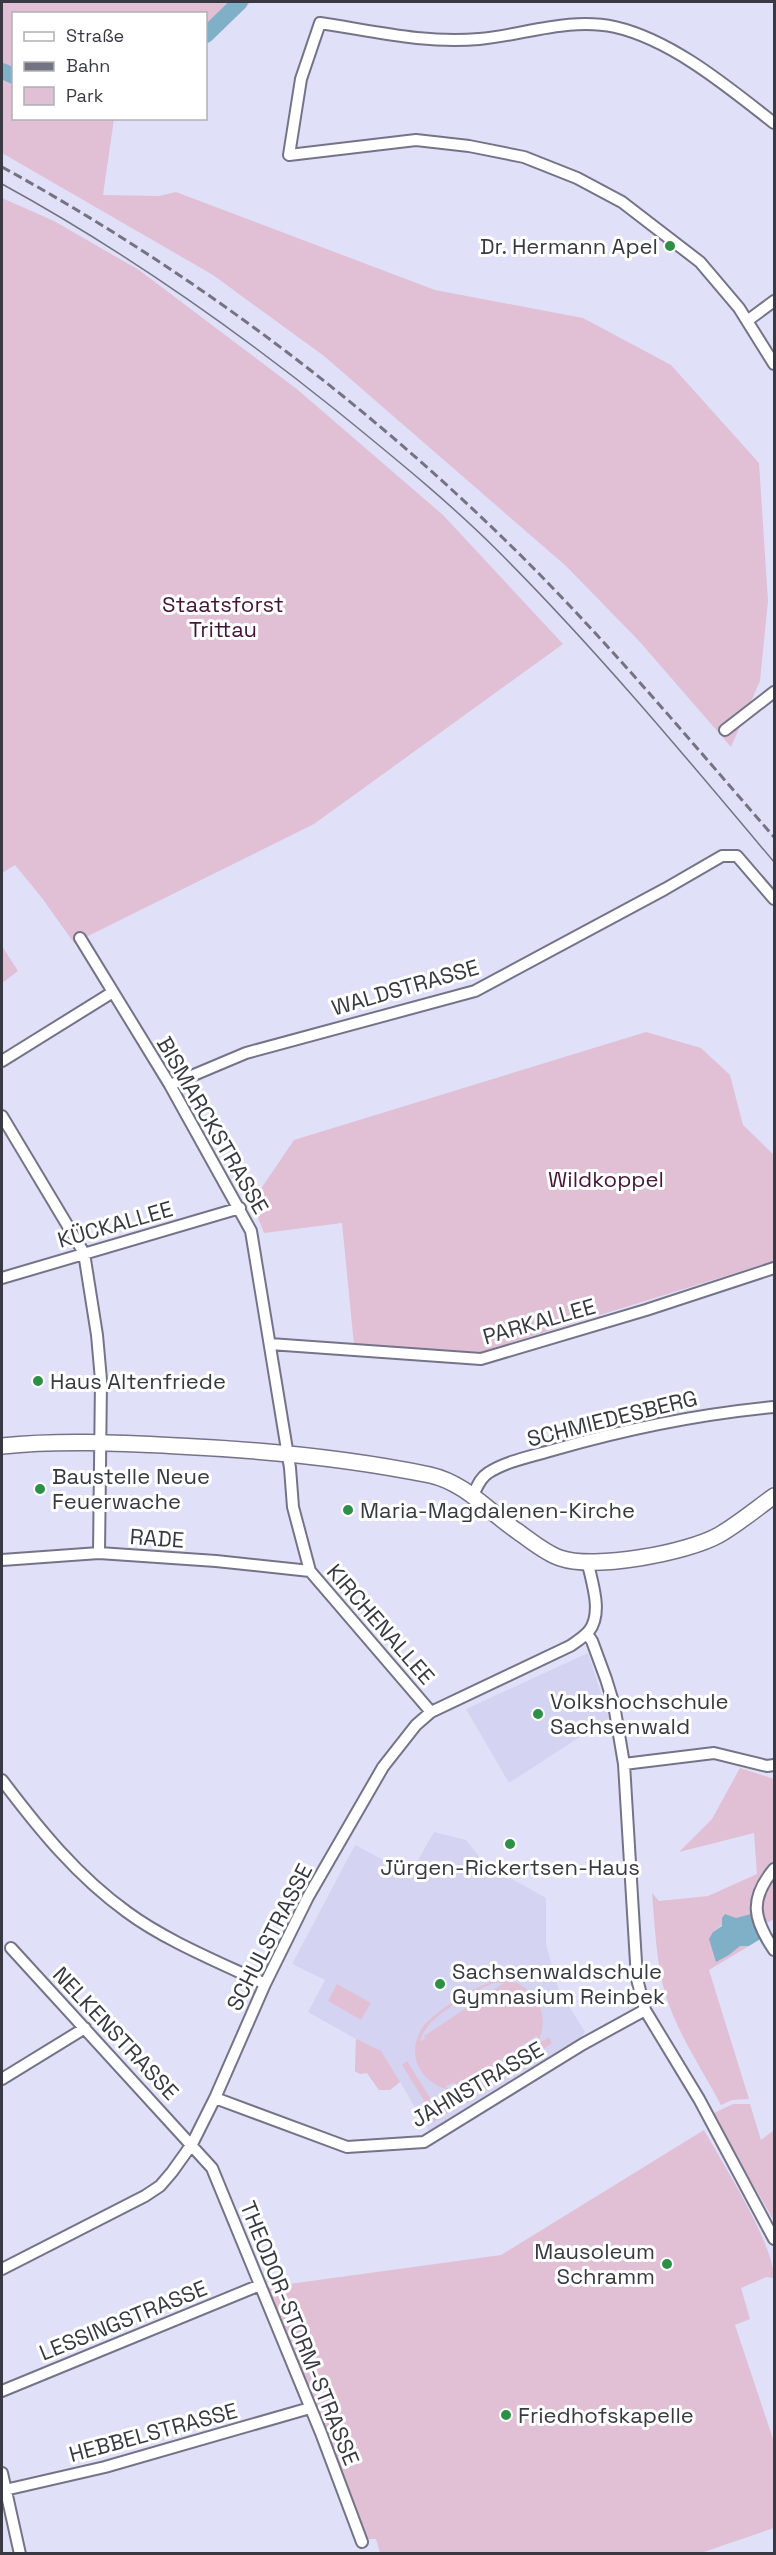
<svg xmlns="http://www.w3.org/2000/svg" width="776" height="2555" viewBox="0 0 776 2555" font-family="'Space Grotesk',sans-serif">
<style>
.built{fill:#d4d4f2}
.green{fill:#e1c0d5;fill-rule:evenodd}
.water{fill:#80b0c8}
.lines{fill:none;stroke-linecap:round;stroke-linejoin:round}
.river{stroke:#80b0c8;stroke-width:16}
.minor-casing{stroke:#747489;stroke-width:14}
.secondary-casing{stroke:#747489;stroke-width:18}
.minor{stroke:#fff;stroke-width:10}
.secondary{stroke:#fff;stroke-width:15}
.tram{stroke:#737382;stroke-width:1.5}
.rail{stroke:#737382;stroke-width:3;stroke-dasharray:9 4.5;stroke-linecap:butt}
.poi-dot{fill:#2c9146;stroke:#fff;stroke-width:2}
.labels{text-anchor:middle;stroke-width:6;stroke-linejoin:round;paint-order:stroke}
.poi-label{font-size:22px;fill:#383942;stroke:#fff;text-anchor:start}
.park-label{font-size:22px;fill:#471439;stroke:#fff}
.street-label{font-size:22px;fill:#383942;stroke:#fff}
</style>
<rect width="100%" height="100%" fill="#e0e0f8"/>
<!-- built -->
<path class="built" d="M588,1653L609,1718L509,1783L466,1709Z
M434,1832L466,1840L485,1864L546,1898V1944L558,1988L585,2032L576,2042L430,2133L400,2082L390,2090H379L367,2073L360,2074L355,2071L356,2039L308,2012L325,1980L292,1964L355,1845L410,1874Z"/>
<!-- green -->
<path class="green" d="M2,2H251L206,43V14H14V118L114,119L103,195L159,196L176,192L435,290L583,318L671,365L759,463L768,601L760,681L731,747L640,642L566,566L324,356L213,275L2,153Z
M2,198L54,221L139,270L298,390L443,515L563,644L314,824L74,943L42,898L15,865L2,873Z
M2,946L18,971L2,983Z
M646,1032L701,1048L730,1075L743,1125L774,1155V1261L481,1352L354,1345L342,1223L264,1233L252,1202L294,1140Z
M740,1768L774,1779V1919L767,1923L762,1913L736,1918H722V1925L713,1932L729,1955L740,1945L749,1946L709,1970L749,2099L732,2100L721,2105C702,2069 677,2033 665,1993C656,1961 655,1927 652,1893L659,1901L708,1896L757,1874L754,1833L679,1852L712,1819Z
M500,1980C534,1981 553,2014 537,2044L549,2037L552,2043L434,2122L430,2116L465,2092C430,2093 401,2062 422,2028C433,2012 482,1981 500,1980ZM494,1983H504L424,2036L425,2038L420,2042C426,2016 463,2001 484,1987ZM538,2035C533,2050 484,2084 468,2088C460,2090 452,2090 445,2087L454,2082L458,2088Z
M337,1984L371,2003L361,2020L328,2001Z
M356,2039L381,2051L400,2082L390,2090H379L367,2073L360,2074L355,2071Z
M407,2061L437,2109L431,2112L402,2065Z
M733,2104H750L761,2140L774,2130V2221L712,2114Z
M704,2130C723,2164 774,2244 774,2278L766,2277L741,2288L750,2319L735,2325L774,2442V2528L701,2553H380L376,2539H368L267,2287L501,2255Z"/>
<!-- water -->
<path class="water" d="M725,1914L736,1918L751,1914L762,1938L749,1946H740L729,1955L716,1962L709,1939L713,1932L722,1926V1918Z"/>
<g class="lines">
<!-- river -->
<path class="river" d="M206,35L240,2
M2,71L14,76"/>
<!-- minor casing -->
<g class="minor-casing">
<path id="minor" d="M774,123C728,87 672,40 615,27C569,17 524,35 479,39C426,44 373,31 320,23L301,79L289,155L416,140L469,146L524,157L577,178L622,202L700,262L739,308L774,364
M747,321L774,301
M725,730L774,692
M80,938L170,1085L251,1231L290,1468L293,1507L310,1571L431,1712
M2,1061L113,992
M170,1085L246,1053L475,991L665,889L722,856H737L774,899
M2,1116L84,1253L97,1335L101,1380L99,1553
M2,1278L240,1208
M270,1344L481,1359L646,1310L774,1268
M473,1495C477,1487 480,1478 488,1473C506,1461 533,1456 553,1450C626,1429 699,1414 774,1407
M2,1560L99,1553L216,1561L310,1571
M587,1634L592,1641L606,1679L614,1705L624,1764L637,1979L645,2010L699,2099L774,2239
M624,1764L714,1753L767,1766L774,1765
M2,1780C39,1829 77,1876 127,1912C166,1941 221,1963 265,1984
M774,1869C749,1899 753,1919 774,1950
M11,1948L212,2168L321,2433L362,2542
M2,2079L85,2028
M215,2098L347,2147L424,2142L583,2044L645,2010
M2,2269L145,2196L160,2186L172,2172L192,2144L215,2098L265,1984L308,1897L383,1767L416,1725L431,1712L570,1646C576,1642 584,1637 589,1631C603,1613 592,1583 588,1564
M2,2391L260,2285
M2,2473L20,2554
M5,2490L105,2467L310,2408"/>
</g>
<!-- secondary casing -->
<g class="secondary-casing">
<path id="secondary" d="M2,1446C61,1440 119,1443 178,1446C263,1450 347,1458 430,1475C466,1483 489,1512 517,1531C530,1540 545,1553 560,1558C594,1570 687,1553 719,1535C738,1524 756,1509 774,1496"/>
</g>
<!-- minor -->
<use href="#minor" class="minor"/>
<!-- secondary -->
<use href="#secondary" class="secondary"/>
<!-- tram -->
<path class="tram" d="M2,184C121,249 231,326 337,411C392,456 448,501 498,551C596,649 685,756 774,862"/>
<!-- rail -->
<path class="rail" d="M2,167C184,267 354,393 503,538C600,632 686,736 774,837"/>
</g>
<!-- markers -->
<g class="poi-dot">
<circle cx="670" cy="246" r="6"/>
<circle cx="38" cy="1381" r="6"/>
<circle cx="40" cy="1489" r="6"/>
<circle cx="348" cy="1510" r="6"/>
<circle cx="538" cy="1714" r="6"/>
<circle cx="510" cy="1844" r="6"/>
<circle cx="440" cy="1984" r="6"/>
<circle cx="667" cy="2264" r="6"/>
<circle cx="506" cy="2415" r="6"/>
</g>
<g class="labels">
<!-- poi labels -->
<g class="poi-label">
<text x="658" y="254" text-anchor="end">Dr. Hermann Apel</text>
<text x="50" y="1389">Haus Altenfriede</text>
<text x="52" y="1484">Baustelle Neue<tspan x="52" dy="25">Feuerwache</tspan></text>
<text x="360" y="1518">Maria-Magdalenen-Kirche</text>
<text x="550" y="1709">Volkshochschule<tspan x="550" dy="25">Sachsenwald</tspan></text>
<text x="510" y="1875" text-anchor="middle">Jürgen-Rickertsen-Haus</text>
<text x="452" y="1979">Sachsenwaldschule<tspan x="452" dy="25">Gymnasium Reinbek</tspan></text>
<text x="655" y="2259" text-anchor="end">Mausoleum<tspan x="655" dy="25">Schramm</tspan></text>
<text x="518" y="2423">Friedhofskapelle</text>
</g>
<!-- park labels -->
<g class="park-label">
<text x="223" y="612">Staatsforst<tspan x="223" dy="25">Trittau</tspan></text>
<text x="606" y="1187">Wildkoppel</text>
</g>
<!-- street labels -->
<g class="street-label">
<text transform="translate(405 987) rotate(-16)" y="8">WALDSTRASSE</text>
<text transform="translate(213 1125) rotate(60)" y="8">BISMARCKSTRASSE</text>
<text transform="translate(115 1224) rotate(-16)" y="8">KÜCKALLEE</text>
<text transform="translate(539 1321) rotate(-16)" y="8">PARKALLEE</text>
<text transform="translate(612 1418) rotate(-14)" y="8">SCHMIEDESBERG</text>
<text transform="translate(157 1538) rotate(4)" y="8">RADE</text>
<text transform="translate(381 1624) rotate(49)" y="8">KIRCHENALLEE</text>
<text transform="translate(269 1937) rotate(-63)" y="8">SCHULSTRASSE</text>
<text transform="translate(116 2033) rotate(47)" y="8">NELKENSTRASSE</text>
<text transform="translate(477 2084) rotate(-30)" y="8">JAHNSTRASSE</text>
<text transform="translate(123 2320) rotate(-22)" y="8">LESSINGSTRASSE</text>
<text transform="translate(300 2333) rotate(68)" y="8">THEODOR-STORM-STRASSE</text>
<text transform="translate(153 2432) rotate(-15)" y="8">HEBBELSTRASSE</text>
</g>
</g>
<!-- border -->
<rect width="776" height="2555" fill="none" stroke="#383942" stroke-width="6"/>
<!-- legend -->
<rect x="12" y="12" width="195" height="108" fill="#ffffff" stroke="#afb0b3" stroke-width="1.5"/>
<rect x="24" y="32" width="30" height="9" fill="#ffffff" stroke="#afb0b3" stroke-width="1.5"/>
<text x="66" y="42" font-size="18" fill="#383942">Straße</text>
<rect x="24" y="62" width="30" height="9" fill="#737382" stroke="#afb0b3" stroke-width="1.5"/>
<text x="66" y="72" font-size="18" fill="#383942">Bahn</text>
<rect x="24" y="87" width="30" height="18" fill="#e1c0d5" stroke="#afb0b3" stroke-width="1.5"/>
<text x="66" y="102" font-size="18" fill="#383942">Park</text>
</svg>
